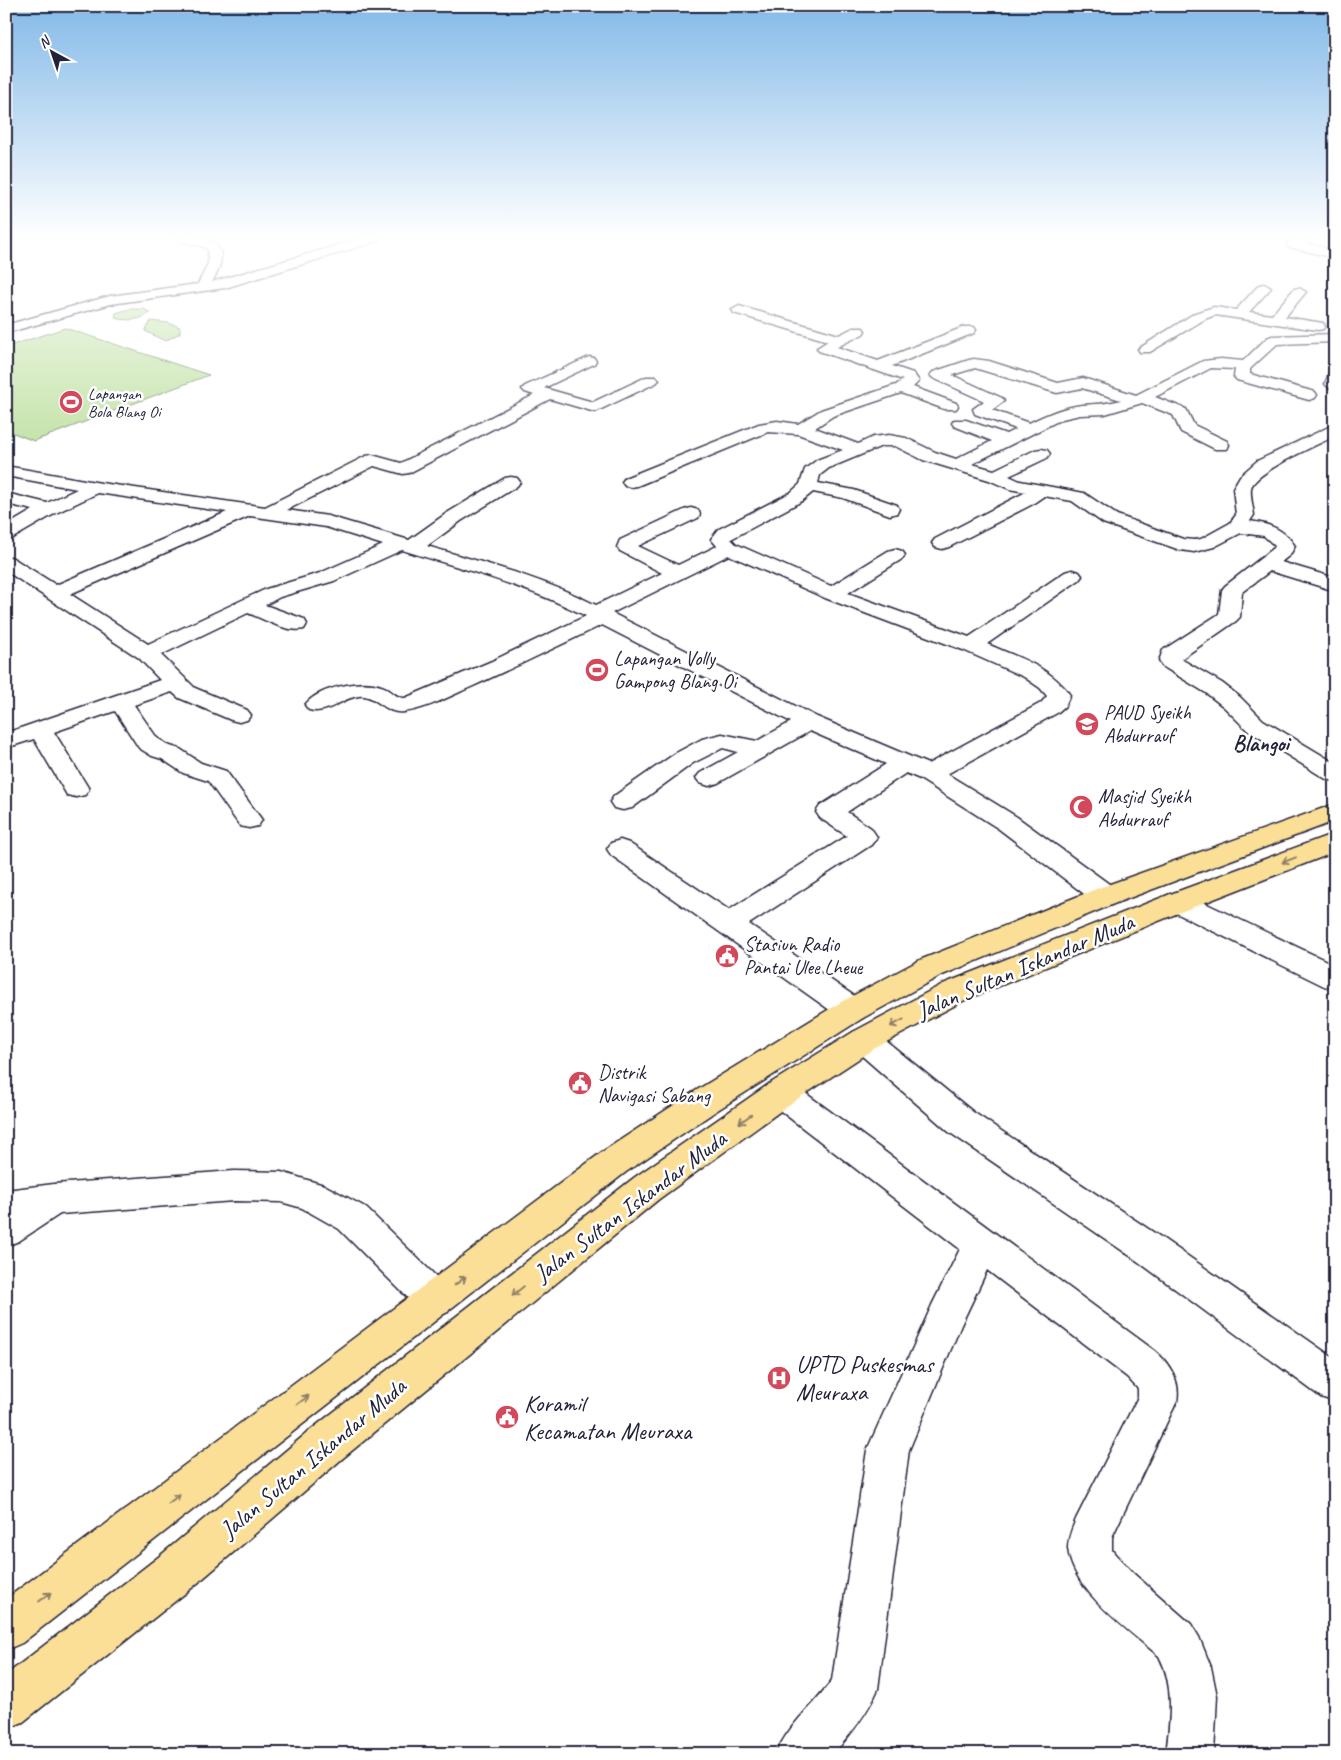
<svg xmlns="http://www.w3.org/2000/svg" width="1341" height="1760" viewBox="0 0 1341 1760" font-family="Caveat,sans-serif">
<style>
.green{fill:#b9de99;stroke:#6e806a}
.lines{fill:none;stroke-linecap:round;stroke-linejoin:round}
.minor-casing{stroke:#22223b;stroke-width:3}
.highway-casing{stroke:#22223b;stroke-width:3}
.minor{fill:#fff;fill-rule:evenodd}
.highway{fill:#fbdf96;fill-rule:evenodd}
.oneway{stroke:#8e8068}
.labels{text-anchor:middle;stroke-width:5;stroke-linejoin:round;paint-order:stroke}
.far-poi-label{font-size:16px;fill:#22223b;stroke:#fff;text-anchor:start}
.poi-label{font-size:20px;fill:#22223b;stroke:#fff;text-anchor:start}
.quarter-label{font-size:22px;font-weight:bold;fill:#22223b;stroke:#fff}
.near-street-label{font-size:24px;fill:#22223b;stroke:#fff}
.near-poi-label{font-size:24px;fill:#22223b;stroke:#fff;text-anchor:start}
</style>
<rect width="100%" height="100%" fill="#fff"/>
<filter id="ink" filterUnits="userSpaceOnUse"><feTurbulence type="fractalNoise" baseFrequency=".02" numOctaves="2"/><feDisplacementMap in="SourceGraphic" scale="10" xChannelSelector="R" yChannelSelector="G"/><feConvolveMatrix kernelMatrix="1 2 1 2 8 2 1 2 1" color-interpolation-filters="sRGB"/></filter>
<g filter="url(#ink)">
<!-- green -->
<path class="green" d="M129,309H144L150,313C139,321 128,321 115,318L116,313Z
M151,321L169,323L180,327V333L165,341L145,331Z
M65,328L209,375L34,441L6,430V347Z"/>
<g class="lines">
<!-- minor casing -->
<g class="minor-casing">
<path id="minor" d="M177,238C213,234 234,245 212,282L363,238H380L378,241L225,288L111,304L6,333V325L110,296L198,284L208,264V250L204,247L179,241Z
M1297,238H1312L1304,243L1335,250V258L1288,247L1286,244Z
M1264,284L1271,288L1249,312L1272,315L1294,289L1299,288L1306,292L1285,317L1323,323L1325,326L1323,329L1318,330L1215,315L1205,319L1150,352H1140L1138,349L1195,313L1214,307L1236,310L1259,285Z
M739,306L839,335L853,328H863L865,331L863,334L837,347L878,361L964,327H974L976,330L974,333L892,366L913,373L919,381L913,387L956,403L958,406L956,409H944L901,393L833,416L815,428L858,444L873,437L889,435L906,438L935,452L956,459L992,441L954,426L952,423L954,420H966L1006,434L1016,429L975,414L973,409L984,401L933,378L930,375L933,372L969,360L974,359L989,361L1058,383L1083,378L1136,395L1203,361L1221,359L1243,361L1267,338L1272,336L1335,334V342L1277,344L1250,369V374L1315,392L1317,395L1315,398L1309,400L1237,380L1234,377L1235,369L1211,368L1155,397L1186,409L1194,425L1227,441L1229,445L1227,449H1215L1181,432L1173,415L1142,403L1105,414L1080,415L1062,419L972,464L994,470L1035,450L1041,449L1047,450L1050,454L1047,458L1009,476L1020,481L1084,493L1117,515L1183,539L1194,540L1201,539L1230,523L1236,515L1233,488L1240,476L1257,461L1335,424V436C1319,444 1254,472 1251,488C1250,496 1253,507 1254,515L1250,521C1270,524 1284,529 1295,546L1290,555L1281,562L1335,578V591L1270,571L1242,592L1240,617L1236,621L1181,659L1222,683L1240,697L1263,720L1335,763V781L1326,779L1247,730L1224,707L1206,693L1162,666L1159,661L1163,650L1219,614L1222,590L1225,586L1274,548L1275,546L1264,536L1241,533L1214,547L1194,552L1180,550L1103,523L1072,501L1044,496L1031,505L949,547L942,549L935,547L932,543L935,539L1026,492L1009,489L989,480L923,460L895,446H882L829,468L820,475L818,483L854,490L897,505L899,509L897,513L890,515L843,498L813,492L802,501L731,539L736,544L831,586L888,551L895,549L902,551L905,555L902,559L848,593L969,637L1065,572L1072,570L1079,572L1082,576L1079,580L987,644C1017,657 1051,667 1070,695L1065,706L1057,713L947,774L1017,817L1116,889L1120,896L1116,903L1106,905L1096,903L999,829L920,779L906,773L847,812L871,828L877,837L871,845L749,924L863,1002L867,1010L863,1018L852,1021L841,1018L611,855L607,849L611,843L620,840L629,843L729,910L847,836L820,818L816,812L820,806L886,764L810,731L718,783L709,786L700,783L696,778L700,773L738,752L723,748L693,763L632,808L623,810L614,808L610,802L614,796L676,753L702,739L722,734L757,741L791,722L602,625C558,646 515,667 471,687C450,696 427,709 404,712C385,715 376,694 359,696C341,698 328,715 309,710L305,705C318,687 362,679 381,686C390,688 396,699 405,698L492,661L586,616C527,586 464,569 402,550L334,581L280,597L265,605L304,619L307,624L304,629C286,633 264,619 248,613L161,655L195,688L247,710L251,715L247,720L239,722L231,720L179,698L172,692L134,705L157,738L170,746L180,749L201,763L226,771L262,820L258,826L249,828L240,826L208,781L183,773L162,759L152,756L139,748L115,711L54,732L89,789L85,795L76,797L67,795L34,739L6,748V733L160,680L139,658L6,571V556L13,558L56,585L227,512L98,493L56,513L13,538L6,540V526L33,510L6,504V493L47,503L77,489L6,476V466L101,483L265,507L366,456L372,455L401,463L534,395L525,392L522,389L525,386L589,357L594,358L596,361L594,364L544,388L593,402L646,377H656L659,380L656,383L595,412L550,399L409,473L403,474L374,466L287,510L328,516L409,540L447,513L505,478L511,477L517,478L520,482L517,486L461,521L427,546C484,563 542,578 596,605L662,573L620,551L617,547L620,540L684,510L691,508L698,510L700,514L698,518L638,546L678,565L717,546L711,539L719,529L790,493L800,484L805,469L817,460L843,450L798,434L768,432L637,486L631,487L625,486L622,482L625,478L759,424L777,421L798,424L821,410L896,385L903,380L819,351L817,348L828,341L734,313L732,310ZM975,368L1057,393L1082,388L1121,400C1108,404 1095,404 1082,405C1063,407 1046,415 1029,423L992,410L1004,401L1002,398L952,375ZM250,516L326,527L383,545L320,573L266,589L148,644L70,594ZM729,555L825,598L963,650L1024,677L1040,688L1047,696L1041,703L928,764L817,717L612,613Z
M1335,369V390L1328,387L1325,384L1330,370Z
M1178,892L1188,895L1335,965V989L1324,986L1168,909L1164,902L1168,895Z
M864,1028L875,1032L973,1112L1162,1238L1335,1359V1402L1321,1397L1136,1260L949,1132L853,1048L848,1040L853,1032Z
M781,1080L793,1084L1155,1351C1169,1363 1181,1381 1177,1401L1112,1537V1550L1115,1554L1134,1574L1191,1624L1199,1637L1211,1667L1217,1696L1214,1754H1166C1170,1722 1175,1686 1159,1656C1129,1630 1072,1591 1068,1548C1068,1537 1072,1529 1076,1519L1138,1397V1389L1127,1377L987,1270L961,1325L909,1450L878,1689C867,1714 851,1734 833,1754H776C788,1725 814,1705 832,1680L867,1450L932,1305L960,1249L769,1102L765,1093L769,1084Z
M234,1171L281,1172L324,1185L365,1207L448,1288L454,1300L448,1312L435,1317L422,1312L339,1229L302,1208L281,1202L234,1201L60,1214L19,1241L6,1246V1190L54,1184Z"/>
</g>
<!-- highway casing -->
<g class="highway-casing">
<path id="highway" d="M1335,804V821L1116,903L940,976L863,1018L716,1111L626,1172L22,1643L6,1650V1599L602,1152L692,1093L841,1002L920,960L1096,889Z
M1335,833V852L1188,909L965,1000L875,1048L793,1102L659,1199L343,1458L193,1587L23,1722L6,1729V1675L161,1555L313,1428L635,1177L769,1084L853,1032L943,984L1168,895Z"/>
</g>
<!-- minor -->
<use href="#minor" class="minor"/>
<!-- highway -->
<use href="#highway" class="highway"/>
</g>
<!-- one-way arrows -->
<defs><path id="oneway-shaft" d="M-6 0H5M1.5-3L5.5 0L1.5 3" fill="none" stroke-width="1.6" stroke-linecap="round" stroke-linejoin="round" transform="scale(1.25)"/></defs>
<g class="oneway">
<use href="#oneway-shaft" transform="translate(1289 860) rotate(159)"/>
<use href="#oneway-shaft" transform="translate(897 1023) rotate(152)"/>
<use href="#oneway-shaft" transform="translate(745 1119) rotate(145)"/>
<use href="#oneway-shaft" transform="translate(460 1281) rotate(-38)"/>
<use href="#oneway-shaft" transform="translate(518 1291) rotate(141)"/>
<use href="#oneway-shaft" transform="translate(303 1400) rotate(-37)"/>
<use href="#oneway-shaft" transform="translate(174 1499) rotate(-37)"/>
<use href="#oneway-shaft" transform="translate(45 1597) rotate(-37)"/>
</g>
</g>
<!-- sky -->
<linearGradient id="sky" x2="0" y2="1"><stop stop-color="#83b9e8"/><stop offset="0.49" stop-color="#fff"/><stop offset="1" stop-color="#fff" stop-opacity="0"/></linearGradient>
<rect width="1341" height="484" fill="url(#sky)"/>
<!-- icons -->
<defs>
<g id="stadium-disc" transform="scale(1.25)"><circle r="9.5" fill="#d1495b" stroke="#fff"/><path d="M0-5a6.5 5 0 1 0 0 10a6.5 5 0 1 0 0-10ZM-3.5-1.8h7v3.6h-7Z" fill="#fff"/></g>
<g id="school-disc" transform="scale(1.25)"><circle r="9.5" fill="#d1495b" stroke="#fff"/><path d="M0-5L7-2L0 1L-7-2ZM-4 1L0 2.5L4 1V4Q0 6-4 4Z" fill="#fff"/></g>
<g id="mosque-disc" transform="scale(1.25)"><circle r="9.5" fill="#d1495b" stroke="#fff"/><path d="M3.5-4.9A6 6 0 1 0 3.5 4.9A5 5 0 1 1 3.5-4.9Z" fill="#fff"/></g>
<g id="civic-disc" transform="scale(1.25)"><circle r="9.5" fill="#d1495b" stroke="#fff"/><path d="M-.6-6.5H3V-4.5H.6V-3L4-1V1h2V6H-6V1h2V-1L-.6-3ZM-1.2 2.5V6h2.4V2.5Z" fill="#fff"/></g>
<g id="hospital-disc" transform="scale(1.25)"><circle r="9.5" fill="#d1495b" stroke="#fff"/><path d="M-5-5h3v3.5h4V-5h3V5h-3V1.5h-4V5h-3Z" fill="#fff"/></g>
</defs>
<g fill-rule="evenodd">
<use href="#stadium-disc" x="71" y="402"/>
<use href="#stadium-disc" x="597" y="670"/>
<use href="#school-disc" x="1087" y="724"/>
<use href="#mosque-disc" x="1081" y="807"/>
<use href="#civic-disc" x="727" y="956"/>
<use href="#civic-disc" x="580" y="1083"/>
<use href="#hospital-disc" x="779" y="1378"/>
<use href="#civic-disc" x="507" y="1417"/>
</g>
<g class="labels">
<!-- far-poi labels -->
<g class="far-poi-label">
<text x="88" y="399">Lapangan<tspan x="88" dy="18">Bola Blang Oi</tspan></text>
</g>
<!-- poi labels -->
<g class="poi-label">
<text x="614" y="665">Lapangan Volly<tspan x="614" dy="23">Gampong Blang Oi</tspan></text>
<text x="1104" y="719">PAUD Syeikh<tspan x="1104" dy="23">Abdurrauf</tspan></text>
<text x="1098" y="803">Masjid Syeikh<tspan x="1098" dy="23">Abdurrauf</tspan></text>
<text x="744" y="951">Stasiun Radio<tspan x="744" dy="23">Pantai Ulee Lheue</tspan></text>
<text x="598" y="1079">Distrik<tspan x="598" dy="23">Navigasi Sabang</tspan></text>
</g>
<!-- quarter labels -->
<g class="quarter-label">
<text x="1261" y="751">Blangoi</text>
</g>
<!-- near-street labels -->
<g class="near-street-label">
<text transform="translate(1025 966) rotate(-23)" y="8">Jalan Sultan Iskandar Muda</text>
<text transform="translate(630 1206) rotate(-37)" y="8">Jalan Sultan Iskandar Muda</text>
<text transform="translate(313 1458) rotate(-40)" y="8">Jalan Sultan Iskandar Muda</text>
</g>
<!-- near-poi labels -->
<g class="near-poi-label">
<text x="796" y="1372">UPTD Puskesmas<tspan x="796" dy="28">Meuraxa</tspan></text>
<text x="524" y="1411">Koramil<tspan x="524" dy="28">Kecamatan Meuraxa</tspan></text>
</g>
</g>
<!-- margin -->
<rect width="1341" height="1760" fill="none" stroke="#fff" stroke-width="25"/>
<rect x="12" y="12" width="1316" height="1735" fill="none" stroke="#22223b" stroke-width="2" filter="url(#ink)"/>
<!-- north arrow -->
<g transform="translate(52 52) rotate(320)" stroke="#ffffff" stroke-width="4" paint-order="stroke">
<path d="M0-4L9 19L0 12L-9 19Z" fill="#22223b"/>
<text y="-8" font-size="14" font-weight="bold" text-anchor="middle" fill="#22223b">N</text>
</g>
</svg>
